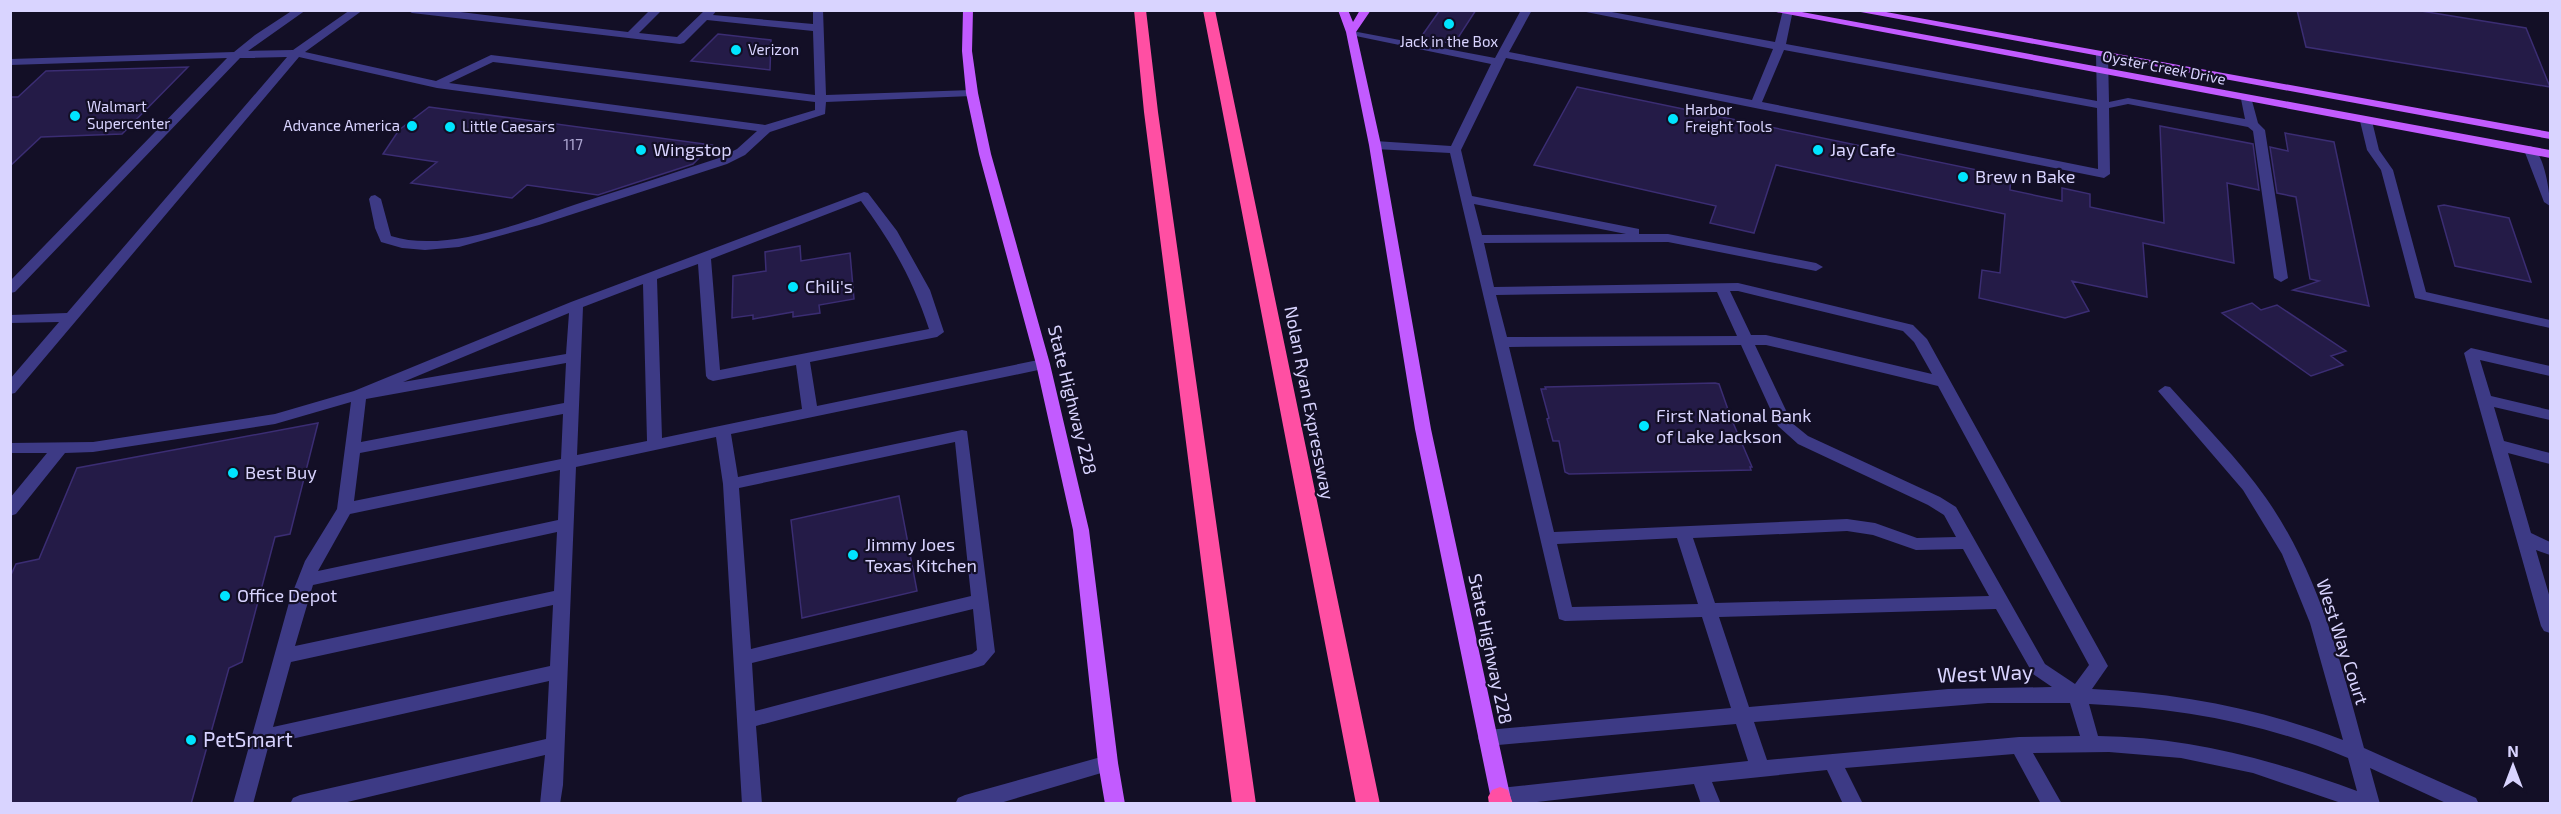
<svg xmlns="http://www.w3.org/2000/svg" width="2561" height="814" viewBox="0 0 2561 814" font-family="'Exo 2',sans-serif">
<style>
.building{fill:#241b47;stroke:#3b2d73;stroke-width:1.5}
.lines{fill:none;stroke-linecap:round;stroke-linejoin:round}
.minor{fill:#3d3a85;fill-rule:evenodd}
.major{fill:#c25bff;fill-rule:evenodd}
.highway{fill:#ff4fa3;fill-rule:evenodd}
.poi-dot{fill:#00e5ff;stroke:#130f26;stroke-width:2}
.labels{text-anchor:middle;stroke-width:4.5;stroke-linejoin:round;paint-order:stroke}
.far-poi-label{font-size:15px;fill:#d9d4ff;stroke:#130f26;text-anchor:start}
.far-street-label{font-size:15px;fill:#d9d4ff;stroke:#130f26}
.number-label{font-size:15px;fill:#aca6d1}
.poi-label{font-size:18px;fill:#d9d4ff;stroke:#130f26;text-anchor:start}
.street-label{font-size:18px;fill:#d9d4ff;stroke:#130f26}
.near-street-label{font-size:21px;fill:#d9d4ff;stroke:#130f26}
.near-poi-label{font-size:21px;fill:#d9d4ff;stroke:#130f26;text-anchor:start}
</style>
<rect width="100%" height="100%" fill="#130f26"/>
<!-- building -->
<path class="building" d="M1440,10H1476L1454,44L1421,37Z
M2297,10H2415L2526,28L2550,87L2306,47Z
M718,34L771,40L770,70L691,61Z
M188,67L122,134L41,137L10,166V97H18L46,71Z
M1577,87L2011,177L2010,190L2062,201V188L2090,194V207L2164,223L2160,126L2253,144L2259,190L2227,183L2234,263L2143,243L2147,297L2072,281L2089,311L2065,318L1979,298L1982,270L2000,273L2005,214L1776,165L1754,233L1710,223L1716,206L1534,165Z
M429,107L712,145L693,164L598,195L527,185L512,198L411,183L437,162L383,154L399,130Z
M2285,133L2334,142L2369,306L2293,290L2319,281L2310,279L2296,197L2277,193L2270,147L2288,151Z
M2444,205L2509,218L2531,282L2455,266L2438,206Z
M800,246L801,261L850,253L854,299L819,305L820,313L793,317V312L753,319V315L732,318L733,276L766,271L765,252Z
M2252,303L2261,310L2277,305L2346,351L2331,356L2343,365L2311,376L2222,313Z
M1715,383L1719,384L1731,418L1752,467H1750L1751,470L1569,474L1565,472L1559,441H1553L1547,419L1549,418L1541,389H1546L1545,387Z
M318,423L290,534L275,537L242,662L229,668L191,804H10V577L16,564L39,559L77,468Z
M899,496L917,591L802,618L791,520Z"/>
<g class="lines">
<!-- minor -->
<path class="minor" d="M293,10H306L248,51L293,50L350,10H363L305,52L436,81L491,55L815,95L813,31L707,20L684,43L680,44L412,13L407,10H444L628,32L650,10H662L639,33L677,37L705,10H717L713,15L813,24V10H823L826,95L972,90L978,93L972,96L826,102L825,114L770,132L745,155L727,164L539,225L459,247L425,250L402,248L381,242L375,228L369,199L371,196L375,195L381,199L391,236C447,254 529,220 583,202C628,188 673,173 719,158L737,149L757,131L437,88L299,57L15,393L10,394V379L59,322L10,323V315L67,313L287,57L240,58L15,292L10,293V281L227,58L10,65V59L234,52L255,35ZM493,62L815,102V110L765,125L449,83Z
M1521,10H1532L1509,52L1752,100L1773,49L1576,10H1601L1775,42L1783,10H1793L1786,44L2097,101L2096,55L2102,52L2108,55L2109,102L2128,98L2245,119L2241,99L2243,97H2251L2258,123L2265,130L2288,278L2281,282L2274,278L2253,131L2248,127L2128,104L2109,108L2110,174L2104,178L1506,58L1461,150L1472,196L1634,228L1639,229V234H1668L1816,263L1823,267L1816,271L1668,242L1484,243L1494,287L1738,283L1913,325L1927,339L2108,666L2092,689C2178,693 2263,709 2343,740L2310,623L2282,554L2243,490L2158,391L2165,386L2170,387C2203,424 2238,458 2266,498C2318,572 2341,662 2364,748L2476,798L2479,804H2448L2370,768L2380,804H2344L2253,773L2181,758L2109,752L2033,753L2062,804H2041L2014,754L1845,768L1863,804H1843L1827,770L1712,782L1721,804H1701L1694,784L1519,804L1493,803L1490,797L1493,791L1500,788L1748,761L1736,724L1487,746L1480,744L1478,738L1480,732L1487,730L1731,708L1702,617L1565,621L1559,619L1450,153L1375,149L1369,145L1375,141L1451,146L1491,64L1351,35L1347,34V30L1495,58ZM1784,50L2097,108L2098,169L1762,102ZM1474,204L1626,234L1482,235ZM1730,291H1738L1903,331L1914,342L1932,374L1766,335H1751ZM1717,292L1737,336L1507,337L1496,295ZM1741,345L1778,426L1798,444L1928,505L1944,515L1956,537L1917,538L1875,523L1847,519L1554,532L1509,347ZM1755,345H1766L1938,386L2089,665L2075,684L2045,664L1956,507L1940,497L1808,436L1792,423ZM1847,531L1873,535L1916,550L1963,549L1989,596L1715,603L1693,538ZM1677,538L1698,604L1572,607L1557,544ZM1996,609L2033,674L2052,687L1948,689L1749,707L1719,617ZM1988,703H2070L2080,736L2019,737L1767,760L1754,722ZM2089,704C2178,708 2266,723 2348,758L2357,791C2273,760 2189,737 2098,736Z
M2366,117L2372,121L2379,150L2393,170L2426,292L2550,320V328L2415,298L2381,170L2367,150L2360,121Z
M2530,146C2544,151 2550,192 2550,206L2544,202L2524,150Z
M864,192L868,193L897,231L930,290L944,332L937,337L810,362L817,406L1043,359L1050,364L1043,369L731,434L738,477L962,430L967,431L995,652L984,665L978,667L756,726L762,804H742L723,484L716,437L576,467L563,785L560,804H540L545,755L339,804H290L293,798L300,795L546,739L549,681L269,744L253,804H233L290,599L305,561L337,509L351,402L275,424L93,452L65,453L16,514L10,516V498L47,453H10V443L93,442L275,414L354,391L571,302ZM861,201C892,243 913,280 929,329L720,370L711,259ZM698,264L706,376L708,379L713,381L796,365L802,409L662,438L657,279ZM643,284L647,441L577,455L583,307ZM569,313L566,354L403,382ZM566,363L564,403L361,442L366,399ZM563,414L561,459L354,501L360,453ZM955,442L971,596L751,649L739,488ZM560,470L558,520L318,571L350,514ZM557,532L554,591L295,646L313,585ZM553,605L550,666L273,727L291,662ZM973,609L977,650L972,654L755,711L752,663Z
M2471,348L2550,366V376L2480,360L2491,396L2550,410V420L2494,407L2504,441L2550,453V464L2508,453L2531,533L2550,542V555L2536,550L2550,598V633L2544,631L2541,626L2464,353Z
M1108,755L1115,757L1118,763L1115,769L1108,771L997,804H955L958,798L965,795Z"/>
<!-- major -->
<path class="major" d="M963,10H973L972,51L978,93L991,154L1050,364L1089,530L1118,763L1125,804H1105L1098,763L1073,530L1036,364L979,154L966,93L962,51Z
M1338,10H1348L1353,22L1360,10H1371L1356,32L1381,145L1431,429L1512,804H1492L1415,429L1369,145L1346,32Z
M1766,10H1791L2550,150V158Z
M1850,10H1875L2550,132V139Z"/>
<!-- highway -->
<path class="highway" d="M1134,10H1146L1158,112L1256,804H1232L1144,112Z
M1203,10H1215L1380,804H1356Z
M1500,787L1508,790L1513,804H1489L1488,797L1492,790Z"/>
</g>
<!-- markers -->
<g class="poi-dot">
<circle cx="1449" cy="24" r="6"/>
<circle cx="736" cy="50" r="6"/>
<circle cx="75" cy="116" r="6"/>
<circle cx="1673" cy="119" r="6"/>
<circle cx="412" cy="126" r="6"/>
<circle cx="450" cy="127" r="6"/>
<circle cx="641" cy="150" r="6"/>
<circle cx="1818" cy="150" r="6"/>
<circle cx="1963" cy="177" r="6"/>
<circle cx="793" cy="287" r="6"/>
<circle cx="1644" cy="426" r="6"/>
<circle cx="233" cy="473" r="6"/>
<circle cx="853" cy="555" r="6"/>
<circle cx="225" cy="596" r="6"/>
<circle cx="191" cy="740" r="6"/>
</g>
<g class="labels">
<!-- far-poi labels -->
<g class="far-poi-label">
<text x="1449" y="47" text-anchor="middle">Jack in the Box</text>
<text x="748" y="55">Verizon</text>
<text x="87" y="112">Walmart<tspan x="87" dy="17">Supercenter</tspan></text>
<text x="1685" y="115">Harbor<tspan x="1685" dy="17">Freight Tools</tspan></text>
<text x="400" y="131" text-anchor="end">Advance America</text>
<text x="462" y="132">Little Caesars</text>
</g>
<!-- far-street labels -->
<g class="far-street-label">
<text transform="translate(2164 68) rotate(11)" y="5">Oyster Creek Drive</text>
</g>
<!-- number labels -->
<g class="number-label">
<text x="573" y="150">117</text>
</g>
<!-- poi labels -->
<g class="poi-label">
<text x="653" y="156">Wingstop</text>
<text x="1830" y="156">Jay Cafe</text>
<text x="1975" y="183">Brew n Bake</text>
<text x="805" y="293">Chili's</text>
<text x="1656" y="422">First National Bank<tspan x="1656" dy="21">of Lake Jackson</tspan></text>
<text x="245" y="479">Best Buy</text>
<text x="865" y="551">Jimmy Joes<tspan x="865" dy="21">Texas Kitchen</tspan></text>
<text x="237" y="602">Office Depot</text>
</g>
<!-- street labels -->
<g class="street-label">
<text transform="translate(1072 400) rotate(76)" y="6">State Highway 228</text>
<text transform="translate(1309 403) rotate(79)" y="6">Nolan Ryan Expressway</text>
<text transform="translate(2342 642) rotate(72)" y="6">West Way Court</text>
<text transform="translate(1490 649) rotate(78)" y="6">State Highway 228</text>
</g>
<!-- near-street labels -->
<g class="near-street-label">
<text transform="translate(1985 674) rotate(-2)" y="7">West Way</text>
</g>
<!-- near-poi labels -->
<g class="near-poi-label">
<text x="203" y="747">PetSmart</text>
</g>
</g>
<!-- border -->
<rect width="2561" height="814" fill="none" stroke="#d9d4ff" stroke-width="24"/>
<!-- north arrow -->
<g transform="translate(2513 766)" stroke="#130f26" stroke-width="4.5" paint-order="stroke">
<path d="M0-4.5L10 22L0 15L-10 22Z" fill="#d9d4ff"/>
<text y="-9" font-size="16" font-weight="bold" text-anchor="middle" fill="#d9d4ff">N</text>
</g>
</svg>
